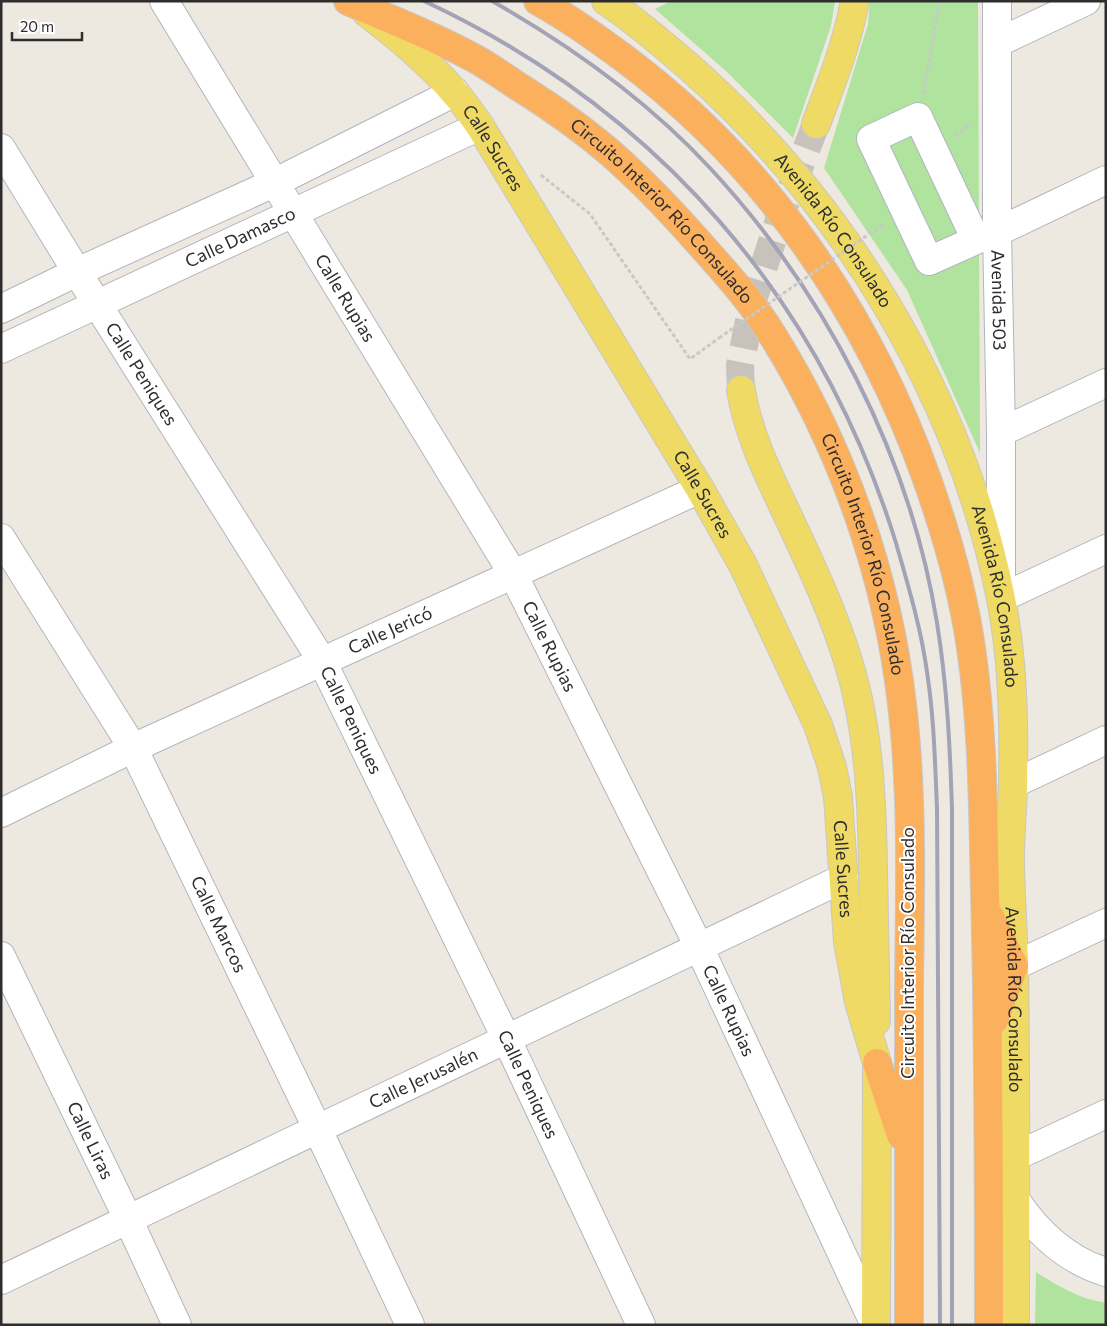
<svg xmlns="http://www.w3.org/2000/svg" width="1107" height="1326" viewBox="0 0 1107 1326" font-family="Commissioner,sans-serif">
<style>
.green{fill:#afe39e}
.lines{fill:none;stroke-linecap:round;stroke-linejoin:round}
.major-tunnel{stroke:#c7c3bc;stroke-width:28;stroke-dasharray:28 14;stroke-linecap:butt}
.minor-casing{stroke:#b3b4c0;stroke-width:30}
.major-casing{stroke:#c8c8c8;stroke-width:30}
.highway-casing{stroke:#c8c8c8;stroke-width:30}
.path{stroke:#c8c8c8;stroke-width:3;stroke-dasharray:4 2.5;stroke-linecap:butt}
.minor{stroke:#fff;stroke-width:28}
.major{stroke:#eeda64;stroke-width:28}
.highway{stroke:#fbb05e;stroke-width:28}
.rail{stroke:#a2a3b6;stroke-width:4}
.path-bridge{stroke:#c8c8c8;stroke-width:3;stroke-dasharray:4 2.5;stroke-linecap:butt}
.labels{text-anchor:middle;stroke-width:4;stroke-linejoin:round;paint-order:stroke}
.street-label{font-size:18px;fill:#2d2d2d;stroke:#fff}
</style>
<rect width="100%" height="100%" fill="#eee9e0"/>
<!-- green -->
<path class="green" d="M671,1H835L831,26L793,138L726,71L655,9Z
M870,1H978L980,453L907,290L824,168L868,24Z
M1036,1272C1058,1286 1080,1299 1106,1303V1325H1035Z"/>
<g class="lines">
<!-- major-tunnel -->
<path class="major-tunnel" d="M741,390L740,365L754,297L779,220L816,124"/>
<!-- minor casing -->
<g class="minor-casing">
<g id="minor">
<path id="s1" d="M164,1L513,574L699,947L875,1325"/>
<path id="s2" d="M997,1V232L1001,432V598L1106,549"/>
<path d="M997,43L1086,1"/>
<path d="M918,117L976,240L929,261L871,139Z"/>
<path id="s3" d="M1,148L77,272L322,661L507,1040L641,1325"/>
<path d="M997,232L1106,180"/>
<path d="M1,309L77,272L276,182L455,92"/>
<path id="s4" d="M1,349L480,126"/>
<path d="M1001,432L1106,383"/>
<path id="s5" d="M1,538L133,748L318,1130L410,1325"/>
<path d="M1013,784L1106,740"/>
<path id="s6" d="M1,813L133,748L700,489"/>
<path id="s7" d="M1,956L128,1219L177,1325"/>
<path d="M1014,966L1106,923"/>
<path d="M1014,1157L1106,1114"/>
<path d="M1015,1199C1037,1232 1066,1260 1106,1272"/>
<path id="s8" d="M1,1280L844,878"/>
</g>
</g>
<!-- major casing -->
<g class="major-casing">
<g id="major">
<path id="s9" d="M606,1C635,20 661,43 687,65C844,203 960,393 1001,599C1013,659 1014,721 1013,782C1013,806 1010,831 1010,855C1010,892 1013,929 1014,965C1016,1085 1015,1205 1015,1325"/>
<path id="s10" d="M367,13C398,37 429,62 454,92C464,102 472,115 480,126L700,489L743,565L818,725L832,767L838,797L848,942L859,1002L877,1063"/>
<path d="M816,124C831,84 847,44 855,1"/>
<path d="M741,390C748,434 768,474 787,514C810,563 833,611 849,664C869,730 872,800 873,870C874,920 875,970 876,1021"/>
<path d="M876,1325L877,1069"/>
</g>
</g>
<!-- highway casing -->
<g class="highway-casing">
<g id="highway">
<path id="s11" d="M348,1C389,19 430,34 470,56C486,64 501,75 516,85C556,110 595,137 629,170C654,193 677,218 700,244C726,273 753,303 773,336C842,447 887,574 902,704C913,797 910,893 909,987C908,1099 908,1212 909,1325"/>
<path d="M538,1C569,18 597,38 625,59C768,166 869,315 928,482C947,536 963,591 971,648C983,729 983,811 985,893C989,1037 989,1181 989,1325"/>
<path d="M990,917L1014,966L994,1020"/>
<path d="M877,1063L901,1135"/>
</g>
</g>
<!-- path -->
<path class="path" d="M923,94L940,1
M955,136L972,123
M541,175L590,214L690,359L719,338"/>
<!-- minor -->
<use href="#minor" class="minor"/>
<!-- major -->
<use href="#major" class="major"/>
<!-- highway -->
<use href="#highway" class="highway"/>
<!-- rail -->
<path class="rail" d="M424,1C657,110 820,297 896,543C908,585 921,628 927,672C934,717 935,763 937,808L940,1325
M492,1C571,46 648,101 710,168C825,292 910,455 937,623C947,684 950,747 952,809V1325"/>
<!-- path-bridge -->
<path class="path-bridge" d="M719,338L885,223"/>
</g>
<g class="labels">
<!-- street labels -->
<g class="street-label">
<text dy="6" stroke="none"><textPath href="#s10" startOffset="186">Calle Sucres</textPath></text>
<text dy="6" stroke="none"><textPath href="#s11" startOffset="382">Circuito Interior Río Consulado</textPath></text>
<text dy="6" stroke="none"><textPath href="#s9" startOffset="325">Avenida Río Consulado</textPath></text>
<text dy="6" stroke="none"><textPath href="#s4" startOffset="264">Calle Damasco</textPath></text>
<text dy="6" stroke="none"><textPath href="#s1" startOffset="348">Calle Rupias</textPath></text>
<text dy="6" stroke="none"><textPath href="#s2" startOffset="299">Avenida 503</textPath></text>
<text dy="6" stroke="none"><textPath href="#s3" startOffset="266">Calle Peniques</textPath></text>
<text dy="6" stroke="none"><textPath href="#s10" startOffset="591">Calle Sucres</textPath></text>
<text dy="6" stroke="none"><textPath href="#s11" startOffset="788">Circuito Interior Río Consulado</textPath></text>
<text dy="6" stroke="none"><textPath href="#s9" startOffset="730">Avenida Río Consulado</textPath></text>
<text dy="6" stroke="none"><textPath href="#s6" startOffset="430">Calle Jericó</textPath></text>
<text dy="6" stroke="none"><textPath href="#s1" startOffset="752">Calle Rupias</textPath></text>
<text dy="6" stroke="none"><textPath href="#s3" startOffset="671">Calle Peniques</textPath></text>
<text dy="6" stroke="none"><textPath href="#s10" startOffset="996">Calle Sucres</textPath></text>
<text dy="6" stroke="none"><textPath href="#s5" startOffset="444">Calle Marcos</textPath></text>
<text transform="translate(908 953) rotate(-90)" y="6">Circuito Interior Río Consulado</text>
<text dy="6" stroke="none"><textPath href="#s9" startOffset="1135">Avenida Río Consulado</textPath></text>
<text dy="6" stroke="none"><textPath href="#s1" startOffset="1158">Calle Rupias</textPath></text>
<text dy="6" stroke="none"><textPath href="#s8" startOffset="468">Calle Jerusalén</textPath></text>
<text dy="6" stroke="none"><textPath href="#s3" startOffset="1076">Calle Peniques</textPath></text>
<text dy="6" stroke="none"><textPath href="#s7" startOffset="205">Calle Liras</textPath></text>
</g>
</g>
<!-- border -->
<rect width="1107" height="1326" fill="none" stroke="#2d2d2d" stroke-width="5"/>
<!-- scale -->
<path d="M12 32v8h70v-8" fill="none" stroke="#2d2d2d" stroke-width="2.5"/>
<text x="20" y="32" font-size="15" fill="#2d2d2d" stroke="#ffffff" stroke-width="4" paint-order="stroke">20 m</text>
</svg>
